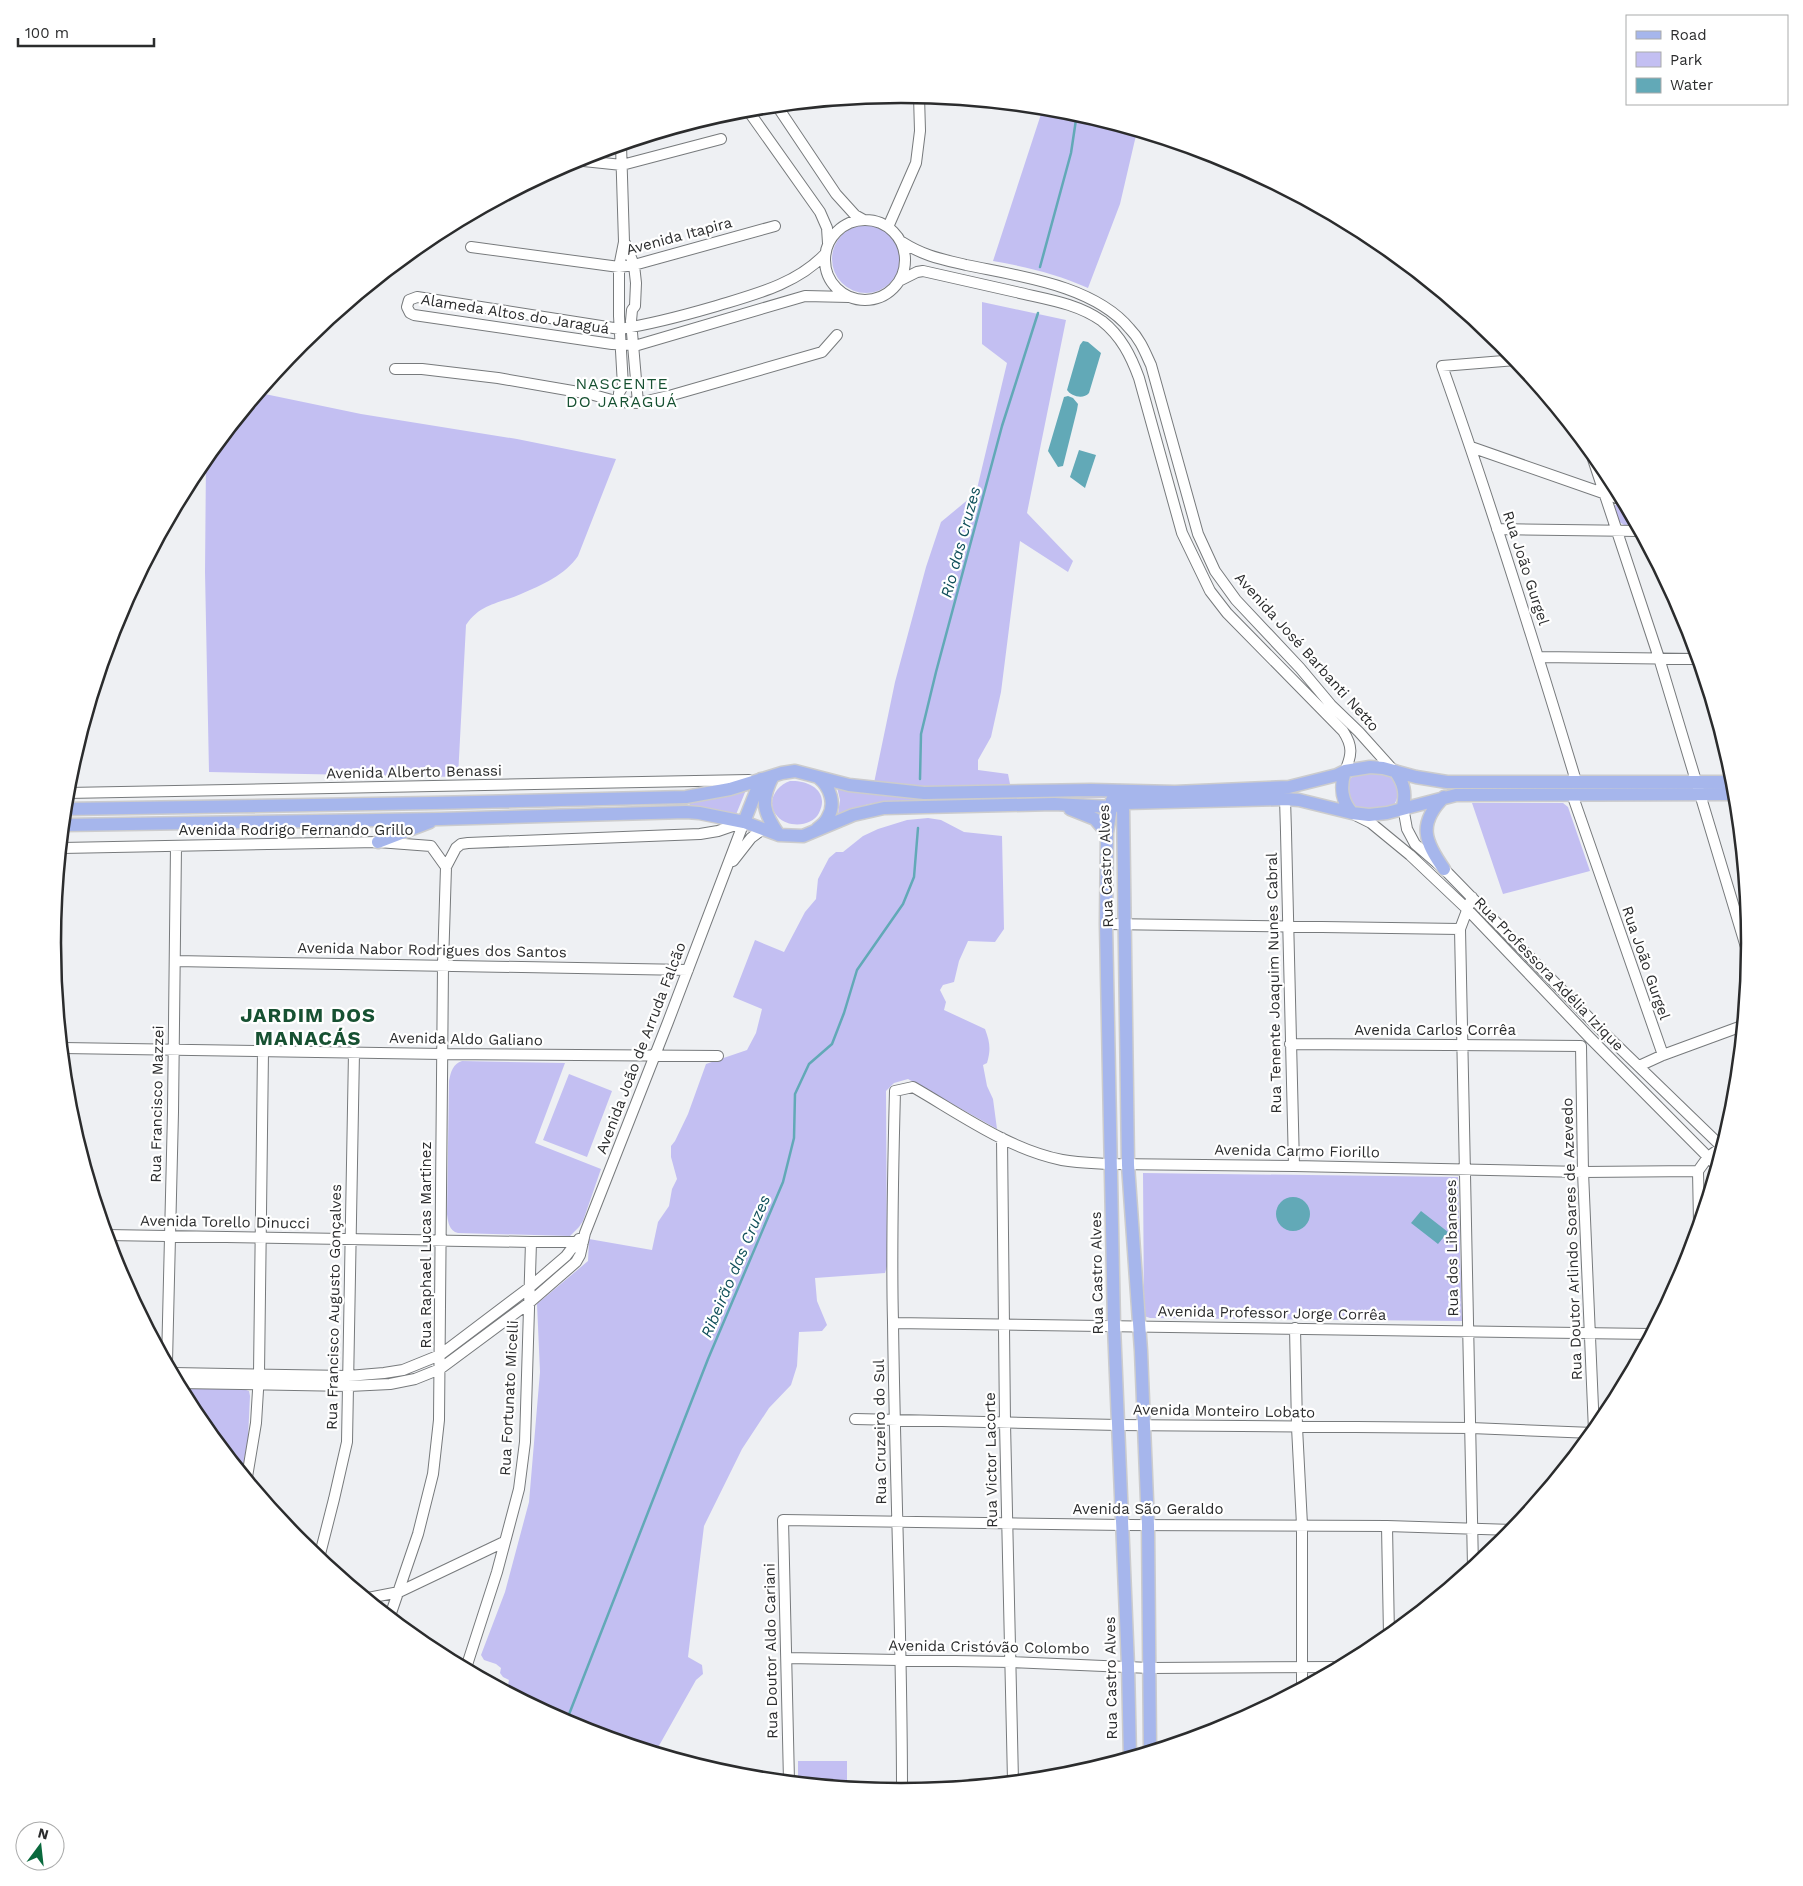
<svg xmlns="http://www.w3.org/2000/svg" width="1803" height="1886" viewBox="0 0 1803 1886" font-family="'Work Sans',sans-serif">
<style>
.green{fill:#c3bff2}
.water{fill:#62a9b7}
.lines{fill:none;stroke-linecap:round;stroke-linejoin:round}
.stream{stroke:#62a9b7;stroke-width:2.5}
.minor-casing{stroke:#777a7c;stroke-width:12}
.major-casing{stroke:#cccccd;stroke-width:15}
.minor{stroke:#fff;stroke-width:10}
.major{stroke:#a6b6ec;stroke-width:12}
.labels{text-anchor:middle;stroke-width:4.5;stroke-linejoin:round;paint-order:stroke}
.street-label{font-size:15px;fill:#2b2c2d;stroke:#fff}
.neighbourhood-label{font-size:16px;letter-spacing:1px;fill:#175132;stroke:#fff}
.water-label{font-size:16px;font-style:italic;fill:#11505b;stroke:#fff}
.district-label{font-size:20px;font-weight:bold;letter-spacing:1px;fill:#175132;stroke:#fff}
.rim{fill:none;stroke:#2b2c2d;stroke-width:2.5}
</style>
<rect width="100%" height="100%" fill="#eef0f3"/>
<!-- green -->
<path class="green" d="M1043,108L1067,110L1137,131L1120,204L1088,288C1057,274 1027,267 993,261Z
M832 259a34 34 0 1 1 68 0a34 34 0 1 1-68 0Z
M982,302L1066,320L1027,513L1073,561L1068,572L1020,541L1001,692L991,737L978,760V770L1008,774L1010,784L953,788L915,787L874,783L895,682L926,567L941,522L976,493L1007,363L982,344Z
M260,393L361,414L517,439L616,459L578,556C565,575 542,585 521,594C499,604 481,603 466,625L458,777L209,772L205,572L206,459Z
M1618,503L1626,506L1636,526L1624,525L1618,521L1614,506Z
M1376,772L1392,775C1400,786 1400,797 1392,808L1380,810L1352,807C1350,802 1345,793 1346,788C1347,773 1365,773 1376,772Z
M790,781C809,780 830,791 819,813C812,827 788,828 778,817C765,804 775,786 790,781Z
M837,787L1105,794V798L913,800L869,804L838,814L840,800Z
M746,790L735,817L690,808L689,802Z
M1472,803H1563L1568,807L1590,871L1503,894Z
M928,818L941,820L964,832L1002,836L1004,929L995,942L968,941L959,961L954,982L943,985L940,990L946,1002L944,1010L985,1029C990,1042 991,1050 987,1063L983,1065L987,1086L993,1099L997,1129L908,1079L894,1083L886,1091L887,1266L885,1273L815,1278L817,1301L827,1325L822,1331L799,1332L797,1366L791,1385L769,1408L742,1449L704,1526L688,1657L702,1665L703,1674L696,1680L656,1751L576,1727L507,1690L509,1680L503,1677L500,1673L501,1668L496,1664L484,1660L481,1655L505,1592L529,1502L540,1372L537,1304L588,1261L589,1239L652,1250L658,1222L669,1206L672,1189L677,1179L671,1157V1146L675,1141L688,1114L706,1064L747,1050L756,1033L762,1009L733,997L755,940L784,952L805,912L816,899L818,879L829,858L836,852H843L863,836L878,829L907,820Z
M462,1061L565,1063L535,1143L601,1169L583,1221L579,1227L570,1236L458,1233C449,1231 448,1222 447,1214L449,1081C451,1071 453,1064 462,1061Z
M569,1074L612,1091L587,1157L543,1140Z
M1143,1173L1458,1177L1462,1321L1150,1318L1144,1316Z
M181,1388L243,1389L249,1391L250,1396L248,1438L242,1471L195,1414Z
M798,1761H847V1787L798,1782Z"/>
<!-- water -->
<path class="water" d="M1083,341L1088,342L1101,353L1089,393C1083,400 1071,396 1067,390L1080,345Z
M1068,396L1073,398L1078,404L1077,410L1063,466L1058,467L1048,451L1064,397Z
M1079,450L1096,455L1085,488L1070,477Z
M1276 1214a17 17 0 1 1 34 0a17 17 0 1 1-34 0Z
M1421,1211L1448,1232L1438,1244L1411,1223Z"/>
<g class="lines">
<!-- stream -->
<path class="stream" d="M1040,267L1071,153L1077,113
M920,779L921,734L936,672L1002,426L1038,313
M566,1722L708,1359L783,1182L794,1138L795,1094L809,1064L832,1044L844,1013L857,970L903,904L914,877L918,828"/>
<!-- minor casing -->
<g class="minor-casing">
<path id="minor" d="M777,106L836,194L855,215L864,220
M747,109L820,212L827,228L828,243
M574,160L622,165L721,139
M825 260a40 40 0 1 1 80 0a40 40 0 1 1-80 0Z
M888,227L916,163L920,131L919,96
M902,242C924,256 941,259 966,265C1018,276 1094,285 1130,329C1140,339 1145,352 1151,365L1198,534L1215,571L1236,600L1300,668L1331,705L1359,732L1394,771
M625,243L634,265L636,283L635,306L632,310L631,321L638,403
M471,247L619,267L634,265L775,226
M825,254C796,285 752,295 713,307C682,316 652,324 620,329L417,297L409,300L407,307L410,313L414,315L612,344L638,345L805,296L849,297
M901,280L917,272L923,271C954,278 985,285 1016,292C1045,299 1077,303 1102,321C1121,336 1131,356 1139,378L1182,533L1210,591L1227,613L1343,731C1353,746 1352,755 1345,771
M1516,360L1442,366C1491,503 1534,642 1576,781
M395,369H422L498,378L590,394L619,402L638,403L669,396L822,352L837,335
M619,402V393L623,386L619,316V267L624,242L621,145
M1471,447L1623,500
M1590,450L1659,658L1749,957
M1497,529L1639,531
M1539,657L1698,659
M67,793L749,780
M1572,794L1663,1055
M1285,799C1289,921 1290,1043 1294,1166
M1403,807L1407,829L1415,844L1444,869L1600,1029L1722,1147
M1355,815L1371,823L1410,855L1467,909L1590,1038L1717,1166
M62,848L378,842L431,846L446,867
M733,861L751,838L763,829
M1472,897L1460,929L1473,1567
M1106,924L1460,929
M175,961L688,970
M1290,1044L1581,1046
M1581,1046L1583,1172L1594,1431
M63,1048L442,1054L718,1056
M1639,1066L1663,1055L1742,1026
M1002,1138L1005,1423L1013,1781
M1699,1223L1698,1171L1708,1157L1722,1147
M107,1235L531,1242H583
M893,1323L1651,1334
M1295,1328L1297,1427L1302,1525V1687
M167,1362L173,1112L176,846
M173,1373L348,1376L384,1373L403,1370L440,1355L530,1287L566,1256L579,1239
M179,1383L349,1386L390,1384L415,1379L440,1369L529,1303L576,1262L580,1255L585,1233L668,1022L744,822
M855,1419L1118,1425L1471,1428L1593,1433
M247,1477L256,1423L259,1374L263,1051
M1387,1526L1389,1636
M319,1558L334,1499L347,1442L354,1052
M368,1598L399,1592L504,1542
M390,1616L418,1534L433,1474L439,1420L443,965L446,867L456,848L461,844L468,843L700,834L718,831L744,822
M787,1658L1011,1662L1150,1668L1339,1667
M466,1668L497,1572L519,1489L525,1442L531,1242
M789,1781L783,1520L1123,1525L1387,1526L1513,1530
M902,1792C902,1635 895,1479 893,1322C891,1245 893,1168 895,1091L913,1087C960,1114 1008,1149 1062,1160C1078,1163 1095,1163 1112,1164L1294,1166L1583,1172L1698,1171"/>
</g>
<!-- major casing -->
<g class="major-casing">
<path id="major" d="M1345,771C1340,787 1341,800 1352,813
M1395,771C1404,783 1406,793 1403,807
M773,776C760,801 763,812 779,835
M1120,797L1123,804L1128,1165L1141,1351L1148,1525L1150,1750
M1444,797C1417,824 1425,842 1444,869
M1112,800L1107,833L1106,924L1114,1326L1128,1666L1130,1757
M66,809L432,803L686,797L730,789L782,773L795,771L849,785L924,793L1091,790L1175,792L1289,787L1337,775L1345,771L1370,767L1383,768L1416,777L1447,782H1735
M1070,809L1095,819L1107,833
M744,822L761,779
M64,825L440,819L686,812L699,813L744,822L779,835L803,836L853,815L884,808L1054,804L1111,807L1126,803L1285,799L1299,800L1352,813L1369,815L1387,813L1456,795L1736,794
M817,829C821,826 826,822 828,817C836,804 830,787 819,778
M378,842L430,822"/>
</g>
<!-- minor -->
<use href="#minor" class="minor"/>
<!-- major -->
<use href="#major" class="major"/>
</g>
<g class="labels">
<!-- street labels -->
<g class="street-label">
<text transform="translate(679 236) rotate(-15)" y="5">Avenida Itapira</text>
<text transform="translate(515 314) rotate(9)" y="5">Alameda Altos do Jaraguá</text>
<text transform="translate(1526 568) rotate(72)" y="5">Rua João Gurgel</text>
<text transform="translate(1307 652) rotate(48)" y="5">Avenida José Barbanti Netto</text>
<text transform="translate(414 772) rotate(-1)" y="5">Avenida Alberto Benassi</text>
<text x="296" y="835">Avenida Rodrigo Fernando Grillo</text>
<text transform="translate(1106 866) rotate(-92)" y="5">Rua Castro Alves</text>
<text transform="translate(432 950) rotate(1)" y="5">Avenida Nabor Rodrigues dos Santos</text>
<text transform="translate(1646 963) rotate(71)" y="5">Rua João Gurgel</text>
<text transform="translate(1549 974) rotate(46)" y="5">Rua Professora Adélia Izique</text>
<text transform="translate(1274 983) rotate(-91)" y="5">Rua Tenente Joaquim Nunes Cabral</text>
<text x="1435" y="1035">Avenida Carlos Corrêa</text>
<text transform="translate(466 1039) rotate(1)" y="5">Avenida Aldo Galiano</text>
<text transform="translate(641 1048) rotate(-69)" y="5">Avenida João de Arruda Falcão</text>
<text transform="translate(157 1104) rotate(-89)" y="5">Rua Francisco Mazzei</text>
<text transform="translate(1297 1151) rotate(1)" y="5">Avenida Carmo Fiorillo</text>
<text transform="translate(225 1222) rotate(1)" y="5">Avenida Torello Dinucci</text>
<text transform="translate(1572 1239) rotate(-92)" y="5">Rua Doutor Arlindo Soares de Azevedo</text>
<text transform="translate(426 1245) rotate(-90)" y="5">Rua Raphael Lucas Martinez</text>
<text transform="translate(1452 1248) rotate(-91)" y="5">Rua dos Libaneses</text>
<text transform="translate(1097 1273) rotate(-91)" y="5">Rua Castro Alves</text>
<text transform="translate(334 1307) rotate(-89)" y="5">Rua Francisco Augusto Gonçalves</text>
<text transform="translate(1272 1313) rotate(1)" y="5">Avenida Professor Jorge Corrêa</text>
<text transform="translate(509 1398) rotate(-87)" y="5">Rua Fortunato Micelli</text>
<text transform="translate(1224 1411) rotate(1)" y="5">Avenida Monteiro Lobato</text>
<text transform="translate(880 1432) rotate(-91)" y="5">Rua Cruzeiro do Sul</text>
<text transform="translate(991 1460) rotate(-91)" y="5">Rua Victor Lacorte</text>
<text x="1148" y="1514">Avenida São Geraldo</text>
<text transform="translate(989 1647) rotate(1)" y="5">Avenida Cristóvão Colombo</text>
<text transform="translate(771 1651) rotate(-91)" y="5">Rua Doutor Aldo Cariani</text>
<text transform="translate(1111 1678) rotate(-91)" y="5">Rua Castro Alves</text>
</g>
<!-- neighbourhood labels -->
<g class="neighbourhood-label">
<text x="622" y="389">NASCENTE<tspan x="622" dy="18">DO JARAGUÁ</tspan></text>
</g>
<!-- water labels -->
<g class="water-label">
<text transform="translate(960 542) rotate(-75)" y="6">Rio das Cruzes</text>
<text transform="translate(735 1266) rotate(-67)" y="6">Ribeirão das Cruzes</text>
</g>
<!-- district labels -->
<g class="district-label">
<text x="308" y="1022">JARDIM DOS<tspan x="308" dy="23">MANACÁS</tspan></text>
</g>
</g>
<!-- crop -->
<path d="M0 0H1803V1886H0ZM61 943a840 840 0 1 1 1680 0a840 840 0 1 1-1680 0Z" fill="#fff" fill-rule="evenodd"/>
<path class="rim" d="M61 943a840 840 0 1 1 1680 0a840 840 0 1 1-1680 0Z"/>
<!-- legend -->
<rect x="1626" y="15" width="162" height="90" fill="#ffffff" stroke="#aaabab"/>
<rect x="1636" y="31" width="25" height="8" fill="#a6b6ec" stroke="#aaabab"/>
<text x="1670" y="40" font-size="15" fill="#2b2c2d">Road</text>
<rect x="1636" y="52" width="25" height="15" fill="#c3bff2" stroke="#aaabab"/>
<text x="1670" y="65" font-size="15" fill="#2b2c2d">Park</text>
<rect x="1636" y="78" width="25" height="15" fill="#62a9b7" stroke="#aaabab"/>
<text x="1670" y="90" font-size="15" fill="#2b2c2d">Water</text>
<!-- north arrow -->
<g transform="translate(40 1846) rotate(15)"><circle r="24" fill="#ffffff" stroke="#aaabab"/>
<path d="M0-4L9 19L0 12L-9 19Z" fill="#0a693d"/>
<text y="-8" font-size="14" font-weight="bold" text-anchor="middle" fill="#2b2c2d">N</text>
</g>
<!-- scale -->
<path d="M18 38v8h136v-8" fill="none" stroke="#2b2c2d" stroke-width="2.5"/>
<text x="25" y="38" font-size="15" fill="#2b2c2d" stroke="#ffffff" stroke-width="4" paint-order="stroke">100 m</text>
</svg>
